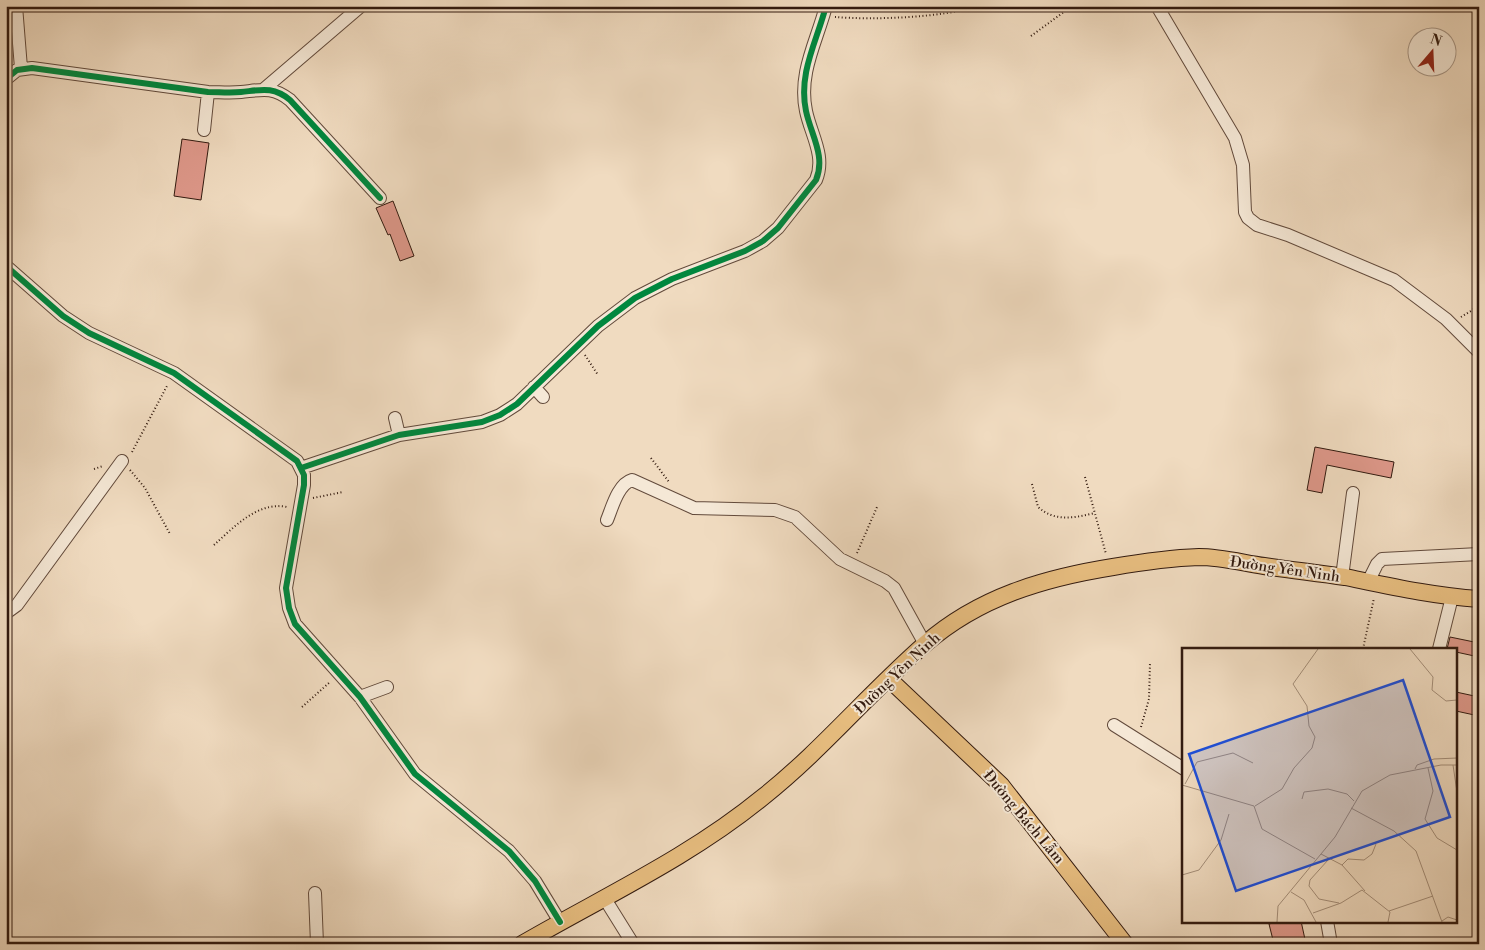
<svg xmlns="http://www.w3.org/2000/svg" width="1485" height="950" viewBox="0 0 1485 950" font-family="'Libre Bodoni',serif">
<style>
.building{fill:#de988a;stroke:#321a0f}
.lines{fill:none;stroke-linecap:round;stroke-linejoin:round}
.minor-casing{stroke:#624a3b;stroke-width:14}
.major-casing{stroke:#321a0f;stroke-width:18}
.path{stroke:#321a0f;stroke-width:2;stroke-dasharray:1 2.5;stroke-linecap:butt}
.minor{stroke:#f5e8d6;stroke-width:12}
.major{stroke:#e8be80;stroke-width:16}
.cycleway-casing{stroke:#f5e8d6;stroke-width:9}
.cycleway{stroke:#00873e;stroke-width:6}
.labels{text-anchor:middle;stroke-width:4;stroke-linejoin:round;paint-order:stroke}
.street-label{font-size:15px;fill:#321a0f;stroke:#f5e8d6}
.inset-road{fill:none;stroke:#a48e79;stroke-width:1}
.view{fill:#1d4ed8;fill-opacity:0.15;stroke:#1d4ed8;stroke-width:2.5}
.inset-edge{fill:none;stroke:#321a0f;stroke-width:2.5}
</style>
<rect width="100%" height="100%" fill="#f0dbc0"/>
<filter id="stains"><feTurbulence type="fractalNoise" baseFrequency=".004" numOctaves="4"/><feColorMatrix values="0 0 0 0 .2 0 0 0 0 .09 0 0 0 0 .02 0 0 0 .5 -.17"/></filter>
<radialGradient id="worn" r=".72"><stop offset=".6" stop-color="#630" stop-opacity="0"/><stop offset="1" stop-color="#630" stop-opacity=".3"/></radialGradient>
<!-- building -->
<path class="building" d="M182,139L209,143L201,200L174,196Z
M393,201L414,256L400,261L390,234L388,235L376,208Z
M1315,447L1394,462L1391,478L1327,465L1322,493L1307,490Z
M1450,637L1479,643V657L1456,652V649H1447Z
M1456,692L1479,697V716L1456,711Z
M1281,921H1301L1306,944H1274L1269,924Z"/>
<g class="lines">
<!-- minor casing -->
<g class="minor-casing">
<path id="minor" d="M16,6L21,68
M1157,6L1235,138L1243,165L1245,212L1248,218L1257,225L1288,235L1394,280L1446,319L1479,352
M6,79L17,70L32,68L208,92C219,92 230,93 241,92C261,90 273,86 290,100L380,198
M264,89L361,6
M204,130L208,92
M6,266L63,316L89,333L174,373L297,461L304,475V485L286,588L289,608L295,624L360,697L415,774L509,851L535,881L560,922
M534,387L543,397
M395,418L399,435
M301,468L399,435L482,422L500,415L517,404L598,326L635,298L672,279L745,251L763,241L778,228L816,180C826,156 811,135 806,111C798,73 817,41 826,6
M607,520C612,508 618,484 632,480L694,508L775,510L795,517L840,559L885,581L894,588L925,644
M1342,577L1353,493
M1368,582L1377,564L1382,559L1479,554
M6,613L17,605L122,461
M1439,649L1452,597
M360,697L387,687
M1114,725L1184,769
M315,893L317,944
M605,899L633,944
M1327,921L1331,944"/>
</g>
<!-- major casing -->
<g class="major-casing">
<path id="major" d="M889,679L1001,785L1125,944
M522,944C603,897 690,857 763,797C821,751 869,693 925,644C979,597 1044,578 1113,567C1142,562 1170,558 1199,557C1221,557 1243,563 1264,566C1291,570 1318,573 1345,577C1389,586 1433,596 1479,599"/>
</g>
<!-- path -->
<path class="path" d="M835,17C873,20 942,18 977,6
M1031,36L1072,6
M1461,317L1479,306
M585,355L598,375
M132,452L168,384
M651,458L669,482
M94,469L103,466
M130,470L145,488L170,534
M1085,477L1106,554
M1032,484L1038,507C1055,522 1074,518 1095,513
M313,498L343,492
M214,545C234,527 258,501 287,507
M857,553L877,507
M1363,649L1374,598
M302,707L330,682
M1141,727L1149,699L1150,663"/>
<!-- minor -->
<use href="#minor" class="minor"/>
<!-- major -->
<use href="#major" class="major"/>
<!-- cycleway casing -->
<g class="cycleway-casing">
<path id="cycleway" d="M6,79L17,70L32,68L208,92C219,92 230,93 241,92C261,90 273,86 290,100L380,198
M6,266L63,316L89,333L174,373L297,461L304,475V485L286,588L289,608L295,624L360,697L415,774L509,851L535,881L560,922
M301,468L399,435L482,422L500,415L517,404L598,326L635,298L672,279L745,251L763,241L778,228L816,180C826,156 811,135 806,111C798,73 817,41 826,6"/>
</g>
<!-- cycleway -->
<use href="#cycleway" class="cycleway"/>
</g>
<g class="labels">
<!-- street labels -->
<g class="street-label">
<text transform="translate(1285 569) rotate(8)" y="5">Đường Yên Ninh</text>
<text transform="translate(897 673) rotate(-43)" y="5">Đường Yên Ninh</text>
<text transform="translate(1024 817) rotate(50)" y="5">Đường Bách Lẫm</text>
</g>
</g>
<!-- overview -->
<g transform="translate(1182 648)">
<rect width="275" height="275" fill="#f0dbc0"/>
<path class="inset-road" d="M228,1L251,29L250,42L264,53L275,52M271,117L275,144M246,120L251,143L243,171L255,190L275,202M233,121L235,117L252,111L275,110M3,136L15,114L51,105L71,115M0,137L72,158L80,181L133,211M120,151L122,144L146,141L165,146L172,153M73,158L100,141L112,120L130,100L133,89L127,78L125,58L111,36L136,1M169,160L212,183L234,203L260,274M139,206L160,217L166,211L182,212L190,206L194,196M146,212L128,232L127,238L137,251L157,255M160,217L183,243M0,227L17,222L39,192L47,166M109,244L122,252L134,274M207,263L251,248M131,265L159,255L180,242L208,264L206,274M260,273L266,269L275,272M95,274L96,258L153,189L180,143L208,127L259,117H275"/>
<path class="view" d="M221,32L268,169L54,243L7,106Z"/>
<rect width="275" height="275" class="inset-edge"/>
</g>
<!-- margin -->
<rect width="1485" height="950" fill="none" stroke="#f0dbc0" stroke-width="25"/>
<rect x="8" y="8" width="1470" height="935" fill="none" stroke="#321a0f" stroke-width="2.5"/>
<rect x="12" y="12" width="1460" height="925" fill="none" stroke="#321a0f"/>
<!-- north arrow -->
<g transform="translate(1432 52) rotate(19)"><circle r="24" fill="#f5e8d6" stroke="#a79686"/>
<path d="M0-4L9 19L0 12L-9 19Z" fill="#8f2418"/>
<text y="-8" font-size="14" font-weight="bold" text-anchor="middle" fill="#321a0f">N</text>
</g>
<rect width="100%" height="100%" filter="url(#stains)"/>
<rect width="100%" height="100%" fill="url(#worn)"/>
</svg>
